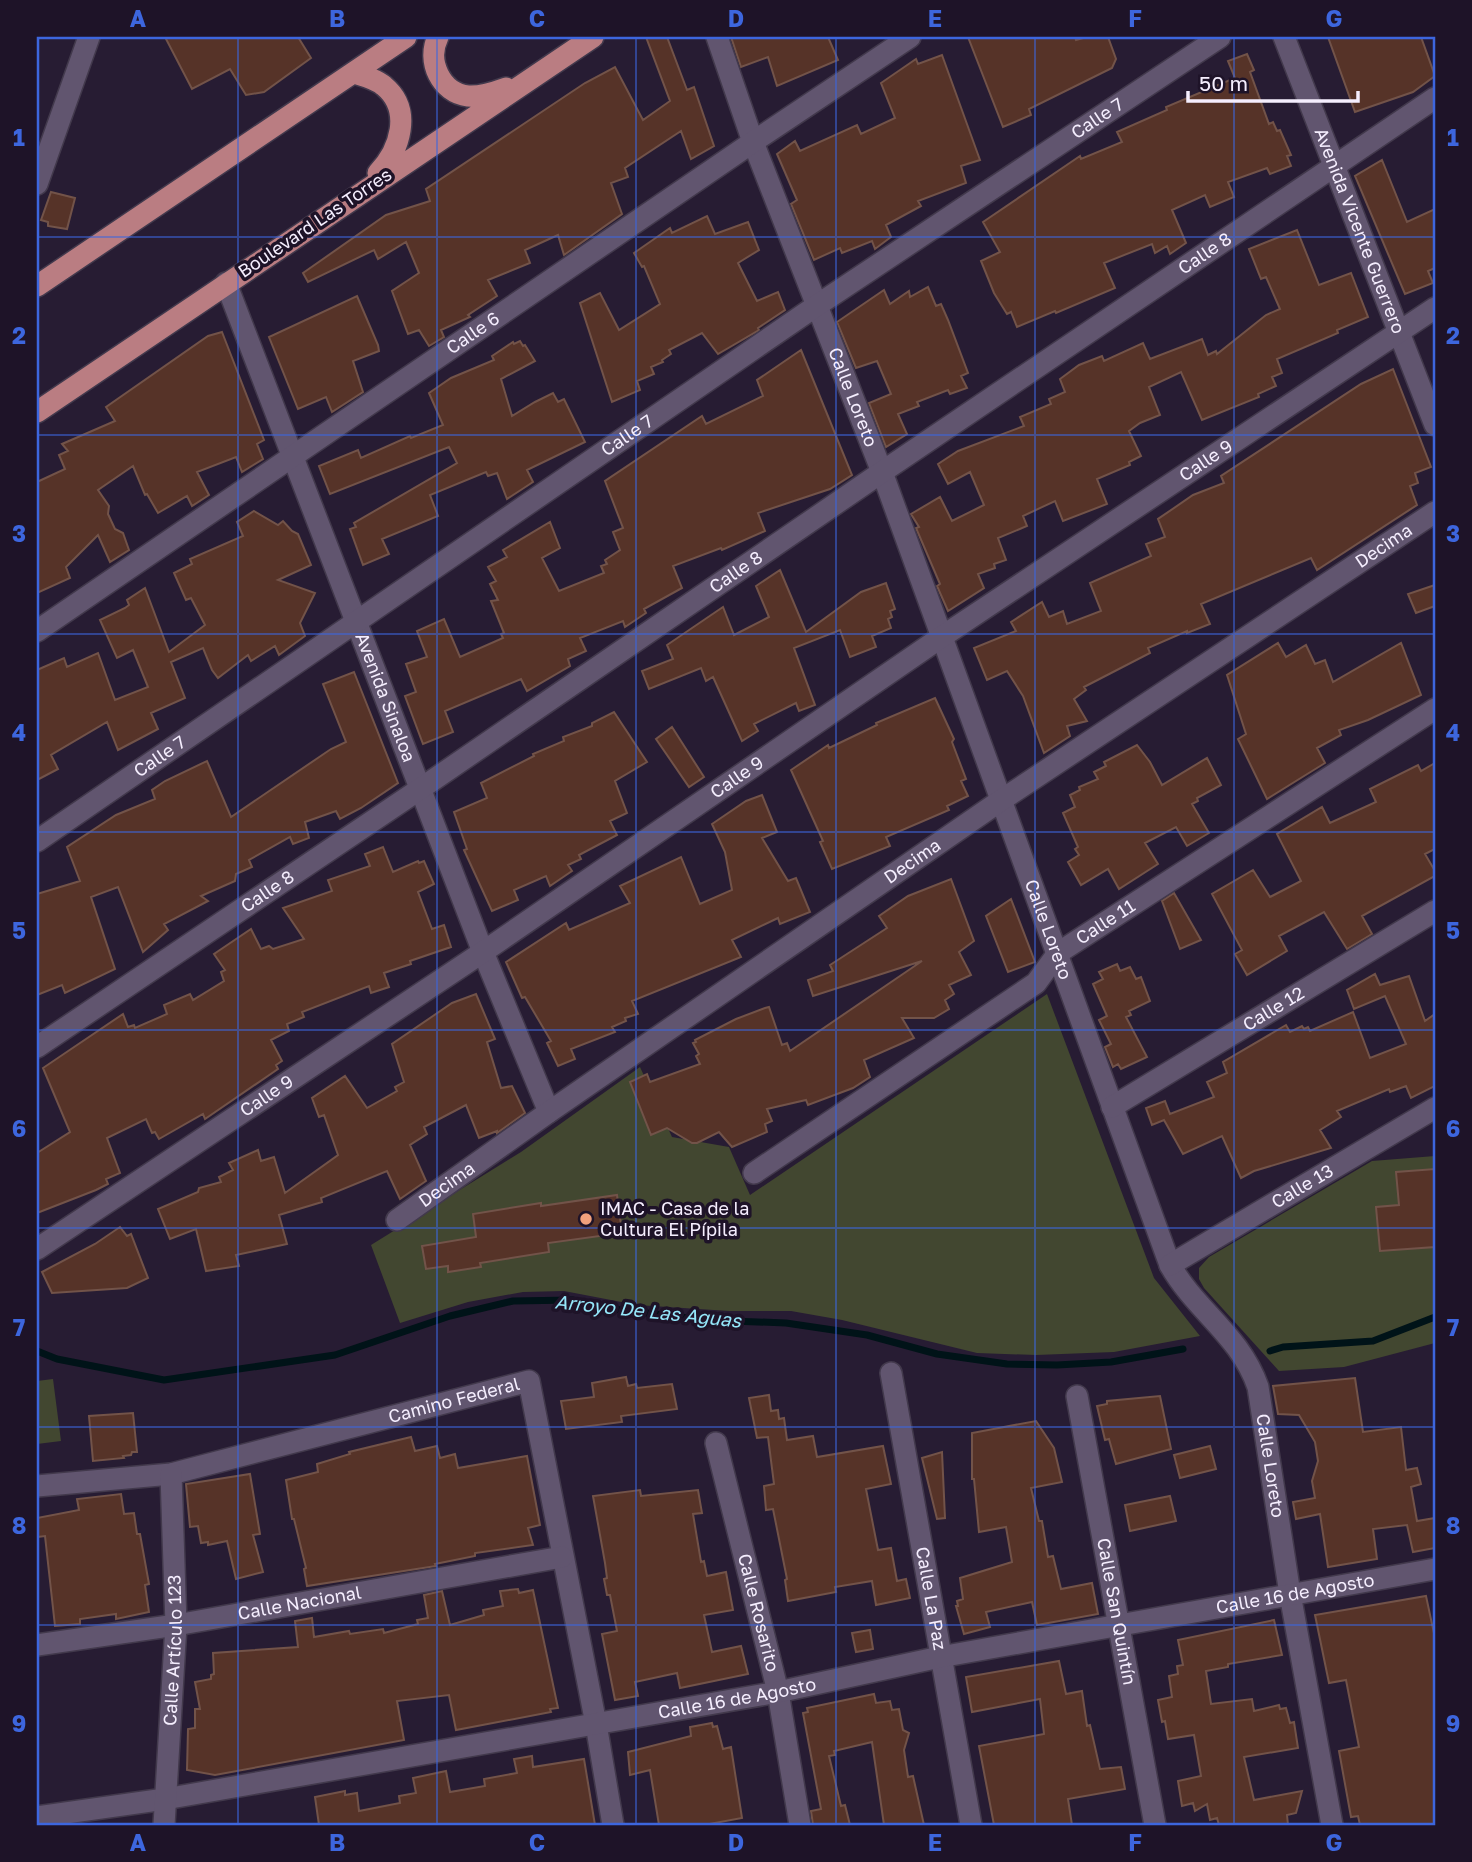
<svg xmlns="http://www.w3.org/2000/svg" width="1472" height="1862" viewBox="0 0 1472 1862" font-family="'Golos Text',sans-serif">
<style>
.green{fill:#424730}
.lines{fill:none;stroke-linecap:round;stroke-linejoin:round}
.stream{stroke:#001318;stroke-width:7}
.building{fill:#563328;stroke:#725349;stroke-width:2}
.minor-casing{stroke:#42394c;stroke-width:24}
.major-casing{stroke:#42394c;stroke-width:24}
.minor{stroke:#61556f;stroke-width:21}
.major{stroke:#ba7d82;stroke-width:21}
.grid{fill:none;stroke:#3d66de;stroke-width:2;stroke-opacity:0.55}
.poi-dot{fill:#f1a17c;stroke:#1e1328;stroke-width:2.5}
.labels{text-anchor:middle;stroke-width:7;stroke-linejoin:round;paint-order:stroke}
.street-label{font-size:18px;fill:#f5eefe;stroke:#1e1328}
.poi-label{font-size:18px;fill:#f5eefe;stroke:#1e1328;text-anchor:start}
.water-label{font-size:19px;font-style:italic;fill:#95e7fa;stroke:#1e1328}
.neatline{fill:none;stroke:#3d66de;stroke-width:2.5}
.grid-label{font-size:23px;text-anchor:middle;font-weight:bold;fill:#3d66de}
</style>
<rect width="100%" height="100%" fill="#271c33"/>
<!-- green -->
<path class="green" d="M1047,994L1154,1278L1200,1336L1114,1352L1036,1355L977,1353L842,1320L791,1311H729L637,1305L564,1291L523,1292L468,1302L400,1323L371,1245L521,1152L640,1067L672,1137L729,1147L750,1195Z
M1435,1156V1343L1344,1367L1279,1371L1204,1288L1199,1279V1268L1209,1257L1372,1161Z
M53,1379L61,1441L37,1444V1381Z"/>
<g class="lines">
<!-- stream -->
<path class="stream" d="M37,1351L57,1359L164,1380L335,1355L450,1316L513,1301L573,1300L596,1307L705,1320L786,1323L867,1335L937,1354L1007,1364L1057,1365L1111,1362L1183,1349
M1270,1351L1283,1347L1373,1341L1435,1317"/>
</g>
<!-- building -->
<path class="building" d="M165,37H298L311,58L264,92L246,95L230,69L192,89Z
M646,37H667L687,90L694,87L714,146L691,159L681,131L625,168L628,177L611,183L622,214L564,255L558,235L525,250L530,263L488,280L497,296L468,315L470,317L441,330L444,337L429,346L419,330L408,334L392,291L419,273L406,242L378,259L374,250L308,282L303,273L386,215L430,201L426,189L585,83L615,67L643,120L670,101Z
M731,37H828L838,60L777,86L768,57L741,67Z
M968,37H1075L1076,40L1087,37H1108L1116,59L1112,68L1029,109L1031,115L1003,127Z
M1328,37H1421L1435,76L1413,92L1355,112Z
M1247,54L1254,70L1250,72L1269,124L1273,122L1277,131L1280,130L1291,155L1287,156L1291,166L1270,174L1267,168L1228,182L1234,197L1210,207L1205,195L1172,210L1186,243L1170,254L1167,246L1155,253L1152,244L1104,263L1115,288L1056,313L1055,311L1017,327L1011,312L1007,314L994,293L981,261L1000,252L983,222L1080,156L1081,159L1122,142L1117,132L1167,110L1166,107L1235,78L1228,61Z
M942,55L980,160L961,166L966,183L918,201L921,206L886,225L891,237L875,249L872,241L842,253L840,248L814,260L791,204L797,200L777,154L795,141L800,151L857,125L861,134L895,118L881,83L916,59L918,64Z
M1382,160L1407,222L1435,209V268L1428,271L1433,283L1405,294L1355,176Z
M51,192L75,198L67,229L48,226V222L41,220Z
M707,216L715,234L748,222L759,250L738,263L757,301L778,292L785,310L758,328L759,330L718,354L702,333L669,350L671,354L662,360L663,362L651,367L654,374L637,381L640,390L612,402L580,303L600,293L619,330L660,304L644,266L642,267L634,253L670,228L672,233Z
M1297,230L1319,285L1351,273L1368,317L1337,330L1338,333L1277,359L1282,373L1272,377L1276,386L1258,394L1259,397L1202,420L1181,372L1149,387L1160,415L1140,423L1129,431L1141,456L1129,462L1130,465L1097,479L1107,504L1063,521L1055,501L1023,516L1027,526L998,538L1006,560L994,564L995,568L978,574L984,588L948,611L937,586L940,584L916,528L919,527L911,514L940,497L952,521L984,505L970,472L948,484L938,464L958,451L1024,426L1020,417L1051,404L1049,399L1065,392L1060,379L1079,365L1102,356L1104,361L1143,343L1150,359L1202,339L1208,355L1216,351L1217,354L1266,315L1280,309L1266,277L1261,279L1249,249Z
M928,287L936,306L941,304L948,320L968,373L961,376L967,388L950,394L948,390L917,402L919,406L898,414L907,434L886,447L869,403L891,394L877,361L856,368L837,322L884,290L890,304L909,291L910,297Z
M357,296L378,345L379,351L353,361L363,392L332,412L326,397L298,409L269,337Z
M222,332L264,440L257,444L263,459L242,472L236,457L197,472L209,495L192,506L187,496L158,513L147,494L145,495L133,466L98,490L109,506L108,514L115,529L123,533L129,550L110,562L98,535L66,567L70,578L37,593V482L65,469L59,455L68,451L62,444L115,421L106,407L208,336Z
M520,341L523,346L525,345L535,361L501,379L512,416L535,402L553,393L558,402L564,399L585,442L527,470L533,482L507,499L497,473L488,476L486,472L430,495L438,516L382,539L389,554L363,565L350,529L356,527L354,523L457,463L449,447L330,494L319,466L358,450L361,458L410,436L411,438L443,425L429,393L451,378L494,360L492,356L513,342L514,344Z
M801,350L852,475L830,489L758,513L765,531L722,550L721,548L673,566L682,588L644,609L646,613L625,627L623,621L580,638L586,651L568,659L570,666L527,691L521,679L445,711L453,732L423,744L405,696L416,692L406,664L427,657L417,631L444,619L460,657L503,638L501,634L504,633L491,601L498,600L490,584L496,581L488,567L507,557L503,550L550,522L560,548L542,558L559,591L604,573L601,566L607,564L605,560L620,550L613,532L623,528L605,481L702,416L706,424L763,396L757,380Z
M1393,369L1431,467L1415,473L1418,483L1410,486L1417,505L1317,570L1311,558L1201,604L1210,624L1187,633V631L1148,648L1150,653L1084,687L1086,690L1074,699L1087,721L1067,726L1070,736L1044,753L1023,696L1007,671L987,680L974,648L1016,631L1011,622L1042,602L1049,617L1063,611L1067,624L1101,611L1090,583L1151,556L1146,544L1165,537L1158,519L1193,495L1224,483L1221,476L1361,384Z
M254,511L278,525L283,521L292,531L298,534L311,565L278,580L315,593L300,623L305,636L279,655L275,646L251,661L248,655L218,678L212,670L203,648L171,662L185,698L151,713L158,729L118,750L107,722L51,755L58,769L37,780V670L64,658L67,667L98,653L115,700L148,687L133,650L117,658L100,620L125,608L129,605L127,600L145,588L169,652L205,625L191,598L186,600L174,573L192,564L190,559L243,536L237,522Z
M780,570L806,632L861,592L886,583L895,609L890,611L892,617L888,619L891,628L872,636L876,647L850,657L840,630L794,648L815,705L799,711L796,703L754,724L758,731L742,741L713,677L706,681L701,668L649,689L642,671L673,659L667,645L723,607L734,635L769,617L756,586Z
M1435,585V606L1416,613L1408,594Z
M1278,643L1286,657L1306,645L1315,664L1325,660L1333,682L1401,643L1421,695L1368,720L1339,730L1341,735L1317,748L1325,763L1267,799L1238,739L1246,734L1227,675Z
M354,672L398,783L361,808L340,819L336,811L305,822L309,838L293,844L290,837L249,860L252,867L236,874L235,881L201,896L208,901L164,924L168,930L143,952L118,887L91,897L115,969L65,993L62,985L37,995V894L80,881L67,847L116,815L155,799L152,790L165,781L207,761L231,817L331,749L346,742L323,684Z
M935,698L954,739L952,742L966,779L961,781L968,796L947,806L949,810L886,837L890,846L832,869L820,842L823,841L791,770L828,745L829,748L877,725L876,723Z
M614,712L647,762L615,781L627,813L610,821L617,835L579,855L581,859L568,865L572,871L550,886L546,876L514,890L518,900L492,911L464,850L467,849L454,812L487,798L481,783L534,756L533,754L564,741L563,737L592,726V723Z
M672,727L704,777L689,787L656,739Z
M1137,745L1150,762L1162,785L1207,758L1221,785L1197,798L1198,801L1192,804L1209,833L1187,846L1176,827L1145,843L1158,864L1119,889L1108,869L1081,885L1068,862L1079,855L1075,849L1078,847L1063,813L1075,807L1070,795L1080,790L1079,787L1098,779L1094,772L1106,766L1104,762Z
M1435,763V849L1425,854L1435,871V876L1362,916L1372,934L1347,949L1324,912L1279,936L1287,951L1247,975L1235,954L1242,950L1212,894L1253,870L1270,897L1301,881L1277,834L1322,807L1330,823L1376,802L1370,789L1418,765L1421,771Z
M762,795L777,832L762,838L788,881L796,878L810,912L780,924L778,918L732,940L741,957L632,1001L638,1014L625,1018L626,1021L612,1027L615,1032L571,1049L575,1059L558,1066L547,1043L551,1041L525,997L522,998L506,962L566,923L569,930L630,903L620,886L681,857L700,904L732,890L725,852L712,824L746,801Z
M383,847L393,872L418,861L419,863L424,861L434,884L418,892L432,929L444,925L451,947L410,961L411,964L384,973L389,987L371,993L369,986L302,1012L304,1017L287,1024L289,1031L271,1040L282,1061L276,1065L278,1069L205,1119L203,1114L159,1139L155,1132L152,1133L146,1119L107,1138L120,1173L106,1179L108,1184L96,1190L37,1213V1153L70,1132L43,1068L123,1014L128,1027L134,1025L135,1028L167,1014L164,1005L190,994L193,1000L224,981L221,972L225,970L214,954L251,929L261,949L269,946L273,949L304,939L283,908L332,891L328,880L370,866L365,854Z
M951,879L974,941L959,952L971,975L949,985L954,994L945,1000L949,1009L934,1018H902L914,1038L864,1060L870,1077L853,1088L808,1105L806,1100L767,1109L772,1121L765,1124L767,1132L732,1147L719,1132L697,1143H692L667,1128L651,1135L630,1082L647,1074L650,1082L700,1064L696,1056L699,1054L693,1043L696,1042L695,1040L736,1019L765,1008L769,1007L782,1045L787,1043L790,1051L922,961L813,996L808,980L833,971L830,965L887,928L879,916L908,896Z
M1174,893L1201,940L1180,949L1162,901Z
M1011,899L1035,962L1008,972L986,916Z
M1117,964L1120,971L1130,967L1136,979L1141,977L1150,1001L1129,1011L1131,1015L1126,1017L1147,1057L1121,1069L1118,1064L1113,1067L1105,1047L1111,1044L1099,1020L1107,1016L1093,984L1103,979L1099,972Z
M1375,974L1380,985L1409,976L1425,1021L1435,1014V1086L1411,1098L1406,1086L1390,1092L1389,1089L1337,1111L1341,1117L1320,1130L1331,1148L1254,1171L1241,1178L1222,1136L1183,1154L1164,1120L1152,1125L1146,1108L1165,1101L1170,1114L1214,1097L1207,1082L1227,1073L1223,1062L1286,1025L1290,1032L1302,1026L1304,1029L1308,1027L1310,1031L1353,1012L1370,1058L1406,1044L1385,996L1354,1009L1347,990Z
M476,994L495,1039L487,1042L501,1088L512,1086L525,1113L497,1133V1131L479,1138L466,1105L424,1127L427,1134L410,1145L426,1181L400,1199L387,1171L321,1198L322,1202L279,1215L287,1244L236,1255L239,1266L206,1271L196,1229L170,1239L158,1209L198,1192L199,1188L221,1182L219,1177L233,1170L229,1163L258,1150L261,1161L274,1157L285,1193L338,1155L324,1115L319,1117L312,1098L345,1076L367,1108L397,1091L395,1087L404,1082L392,1044L452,1003Z
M1435,1169V1247L1380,1251L1376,1207L1399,1205L1396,1172Z
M617,1195L622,1233L548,1243L549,1252L480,1263L481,1267L448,1272V1266L426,1269L422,1246L476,1237L473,1214L541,1203V1206Z
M120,1227L127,1236L131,1234L148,1278L127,1288L52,1293L42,1272L95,1244Z
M626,1377L628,1386L636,1384L637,1388L672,1384L677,1409L621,1416L622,1422L566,1429L561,1401L594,1397L592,1383Z
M1355,1378L1363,1432L1401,1427L1406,1470L1417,1468L1421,1484L1411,1487L1417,1521L1435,1518V1548L1413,1552L1407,1525L1373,1529L1377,1559L1328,1567L1320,1514L1296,1519L1293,1502L1315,1498L1312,1481L1318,1461L1315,1442L1299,1415L1278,1414L1273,1386Z
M769,1395L771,1411L778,1410L779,1419L784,1418L787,1440L813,1436L817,1457L883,1446L891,1484L866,1489L878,1550L891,1548L897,1581L906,1579L910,1598L876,1605L872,1581L835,1587L836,1592L788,1601L785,1580L787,1579L773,1509L766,1510L764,1486L774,1484L768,1437L757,1438L749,1398Z
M1160,1396L1171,1449L1116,1464L1109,1439L1105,1440L1097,1406L1107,1404V1401Z
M133,1413L137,1452H132L131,1455L123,1456L124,1458L93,1461L89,1416Z
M1036,1421L1054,1448L1062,1482L1031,1488L1039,1521H1042L1048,1557L1053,1556L1061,1589L1092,1583L1098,1614L1037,1625L1032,1602L986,1612L990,1627L964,1634L956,1606H958L957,1601L963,1599L960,1578L1012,1562L1006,1527L979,1532L974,1479H972V1433Z
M411,1437L415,1451L437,1446L440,1458L455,1454L458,1468L527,1456L540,1525L528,1528L533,1545L475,1553V1556L435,1564L436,1566L307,1586L304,1569L306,1568L294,1519H292L286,1480L318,1472L317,1464L350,1454L349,1452Z
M1210,1446L1216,1469L1180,1478L1174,1455Z
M942,1452L945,1518L937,1519L922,1458Z
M250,1474L260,1534L253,1535L263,1572L236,1579L227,1541L208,1545V1542L201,1543L198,1526L190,1527L186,1484Z
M640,1490L641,1496L698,1490L702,1513L693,1514L701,1562L704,1561L707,1576L726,1572L733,1610L704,1615L712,1652L741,1646L748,1674L680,1688L677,1673L635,1682L638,1696L615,1700L602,1634L617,1631L610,1595H607L604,1579L607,1578L605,1563L593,1496Z
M121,1494L124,1514L134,1513L137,1534H140L149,1584L145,1585L149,1612L116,1619V1614L80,1619V1624L55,1626L45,1536L37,1537V1518L79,1510L77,1499Z
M1170,1496L1176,1521L1130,1531L1125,1505Z
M518,1589L519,1593L533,1590L558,1708L550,1709L551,1712L456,1730L449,1695L397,1701L404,1740L215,1775L187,1770L188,1729L195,1728V1709H200L195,1682L211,1679V1675L214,1674L213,1653L298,1647L295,1621L312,1618L314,1637L349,1631L350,1634L383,1629L384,1633L418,1624L417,1620L428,1618L424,1595L442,1591L450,1625L484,1615L483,1610L503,1606L500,1591Z
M1426,1596L1435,1638V1825H1360L1358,1816L1351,1817L1339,1751L1359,1747L1346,1680L1329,1683L1315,1615Z
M1274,1620L1282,1655L1228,1664V1667L1206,1671L1211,1704L1252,1699L1254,1711L1279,1705L1280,1709L1286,1708L1290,1723L1294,1722L1298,1748L1244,1757L1254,1800L1302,1791L1296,1813L1287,1815L1288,1825H1219L1217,1818L1210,1820L1207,1804L1195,1811L1193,1803L1182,1806L1178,1781L1201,1776L1194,1735L1168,1739L1165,1721L1162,1722L1158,1700L1172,1697L1169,1676L1178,1674L1177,1666L1183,1665L1178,1640Z
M870,1630L873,1649L856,1652L852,1633Z
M1059,1661L1066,1694L1082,1691L1087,1726L1090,1725L1100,1769L1121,1767L1125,1789L1068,1799L1072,1825H994L979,1746L1044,1734L1040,1699L972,1712L966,1677Z
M874,1694L876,1703L890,1701L892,1710L899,1709L903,1730L909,1733L904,1750L908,1777L913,1776L924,1825H884L872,1742L834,1751L835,1755L829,1756L841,1806L845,1805L850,1825H813L811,1811L821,1809L803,1713L808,1712L807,1708Z
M712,1723L713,1727L717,1726L723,1749L731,1747L742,1818L704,1825H659L650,1770L630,1775L628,1752L691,1736L690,1727Z
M532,1756L533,1767L584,1759L595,1825H319L315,1797L345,1791V1795L357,1793L359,1811L400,1803L399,1796L416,1793L413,1778L446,1771L450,1792L485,1786L484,1779L517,1773L514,1759Z"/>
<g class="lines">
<!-- minor casing -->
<g class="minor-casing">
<g id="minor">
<path id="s1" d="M717,37L753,142L882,472L1170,1265C1196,1311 1240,1335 1258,1387L1290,1594L1332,1825"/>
<path id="s2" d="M1284,37L1435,425"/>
<path d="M37,184L89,37"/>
<path id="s3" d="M226,283L483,952L549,1112"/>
<path id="s4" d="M37,631L753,142L910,37"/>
<path id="s5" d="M37,841L816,306L1220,37"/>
<path id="s6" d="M37,1047L420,789L882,472L1435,98"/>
<path id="s7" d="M1112,1107L1435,911"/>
<path id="s8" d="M754,1173L1036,983L1058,953L1435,709"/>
<path id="s9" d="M397,1220L549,1112L1000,801L1435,512"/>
<path id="s10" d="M37,1249L483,952L940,638L1435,308"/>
<path id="s11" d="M1170,1265L1435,1108"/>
<path id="s12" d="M891,1373L971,1825"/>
<path id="s13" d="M1077,1396L1155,1825"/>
<path id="s14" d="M716,1443L778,1692L800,1825"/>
<path id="s15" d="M37,1486L171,1474L529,1381L596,1724L613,1825"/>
<path id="s16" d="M37,1645L176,1625L562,1557"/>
<path id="s17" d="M37,1817L165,1799L778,1692L940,1657L1435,1569"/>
<path id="s18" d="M164,1825L176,1625L171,1474"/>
</g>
</g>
<!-- major casing -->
<g class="major-casing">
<path id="major" d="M438,37C426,61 441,93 468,96C481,97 495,92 506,88
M354,73C364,76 376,79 384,86C413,110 400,150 378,173
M37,286L406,37
M37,412L593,37"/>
</g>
<!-- minor -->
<use href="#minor" class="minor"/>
<!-- major -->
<use href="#major" class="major"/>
</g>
<!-- grid -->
<path class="grid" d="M238,37V1825M437,37V1825M636,37V1825M836,37V1825M1035,37V1825M1234,37V1825M37,237H1435M37,435H1435M37,634H1435M37,832H1435M37,1030H1435M37,1228H1435M37,1427H1435M37,1625H1435"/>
<!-- markers -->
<circle class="poi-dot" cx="586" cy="1219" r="7"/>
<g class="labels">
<!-- street labels -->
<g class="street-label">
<text dy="6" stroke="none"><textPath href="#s5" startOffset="1283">Calle 7</textPath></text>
<text transform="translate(315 223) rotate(-34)" y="6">Boulevard Las Torres</text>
<text dy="6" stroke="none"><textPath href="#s2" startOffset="208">Avenida Vicente Guerrero</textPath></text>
<text dy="6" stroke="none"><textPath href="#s6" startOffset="1412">Calle 8</textPath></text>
<text dy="6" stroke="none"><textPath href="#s4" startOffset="528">Calle 6</textPath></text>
<text dy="6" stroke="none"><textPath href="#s1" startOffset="385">Calle Loreto</textPath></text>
<text dy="6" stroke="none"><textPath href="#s5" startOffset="716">Calle 7</textPath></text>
<text dy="6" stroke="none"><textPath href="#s10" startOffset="1410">Calle 9</textPath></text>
<text dy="6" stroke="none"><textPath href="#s9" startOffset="1195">Decima</textPath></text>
<text dy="6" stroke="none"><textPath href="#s6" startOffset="845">Calle 8</textPath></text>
<text dy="6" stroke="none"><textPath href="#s3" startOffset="444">Avenida Sinaloa</textPath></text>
<text dy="6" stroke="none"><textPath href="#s5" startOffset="149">Calle 7</textPath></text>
<text dy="6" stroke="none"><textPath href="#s10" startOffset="844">Calle 9</textPath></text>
<text dy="6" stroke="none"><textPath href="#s9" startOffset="628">Decima</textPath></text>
<text dy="6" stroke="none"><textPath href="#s6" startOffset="278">Calle 8</textPath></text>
<text dy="6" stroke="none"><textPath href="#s8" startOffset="434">Calle 11</textPath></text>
<text dy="6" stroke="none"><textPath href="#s1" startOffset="952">Calle Loreto</textPath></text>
<text dy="6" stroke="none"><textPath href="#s7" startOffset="189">Calle 12</textPath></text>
<text dy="6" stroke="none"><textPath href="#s10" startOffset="276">Calle 9</textPath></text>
<text dy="6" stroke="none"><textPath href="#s9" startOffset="61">Decima</textPath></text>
<text dy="6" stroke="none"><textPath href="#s11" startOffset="154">Calle 13</textPath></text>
<text dy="6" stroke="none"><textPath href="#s15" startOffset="427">Camino Federal</textPath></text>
<text dy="6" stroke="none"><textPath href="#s1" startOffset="1540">Calle Loreto</textPath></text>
<text dy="6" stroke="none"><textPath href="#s17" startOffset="1278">Calle 16 de Agosto</textPath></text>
<text dy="6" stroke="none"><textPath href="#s12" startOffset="229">Calle La Paz</textPath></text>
<text dy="6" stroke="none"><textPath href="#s16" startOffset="266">Calle Nacional</textPath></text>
<text dy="6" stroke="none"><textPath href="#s13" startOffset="219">Calle San Quintín</textPath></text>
<text dy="6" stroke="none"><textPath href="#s14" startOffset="175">Calle Rosarito</textPath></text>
<text dy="6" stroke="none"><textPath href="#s18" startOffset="175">Calle Artículo 123</textPath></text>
<text dy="6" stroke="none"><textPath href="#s17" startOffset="710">Calle 16 de Agosto</textPath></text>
</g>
<!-- poi labels -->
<g class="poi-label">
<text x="600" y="1215">IMAC - Casa de la<tspan x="600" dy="21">Cultura El Pípila</tspan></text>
</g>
<!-- water labels -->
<g class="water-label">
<text transform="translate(648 1311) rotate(6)" y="7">Arroyo De Las Aguas</text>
</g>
</g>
<!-- border -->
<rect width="1472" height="1862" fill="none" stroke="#1e1328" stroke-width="77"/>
<!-- scale -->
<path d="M1188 91v10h170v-10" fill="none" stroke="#f5eefe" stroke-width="3.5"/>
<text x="1199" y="91" font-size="21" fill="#f5eefe" stroke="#1e1328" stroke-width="5" paint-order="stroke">50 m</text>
<rect x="38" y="38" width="1396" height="1786" class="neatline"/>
<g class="grid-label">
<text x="138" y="27">A</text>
<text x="337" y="27">B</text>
<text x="537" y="27">C</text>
<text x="736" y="27">D</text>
<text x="935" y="27">E</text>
<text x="1135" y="27">F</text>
<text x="1334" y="27">G</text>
<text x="19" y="146">1</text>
<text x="1453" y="146">1</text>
<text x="19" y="344">2</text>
<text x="1453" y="344">2</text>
<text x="19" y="542">3</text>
<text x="1453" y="542">3</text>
<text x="19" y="741">4</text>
<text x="1453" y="741">4</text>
<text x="19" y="939">5</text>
<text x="1453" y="939">5</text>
<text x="19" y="1137">6</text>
<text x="1453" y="1137">6</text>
<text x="19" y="1336">7</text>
<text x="1453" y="1336">7</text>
<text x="19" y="1534">8</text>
<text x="1453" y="1534">8</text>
<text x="19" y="1732">9</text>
<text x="1453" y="1732">9</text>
<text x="138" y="1851">A</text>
<text x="337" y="1851">B</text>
<text x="537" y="1851">C</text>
<text x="736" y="1851">D</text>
<text x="935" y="1851">E</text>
<text x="1135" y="1851">F</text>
<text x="1334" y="1851">G</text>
</g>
</svg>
